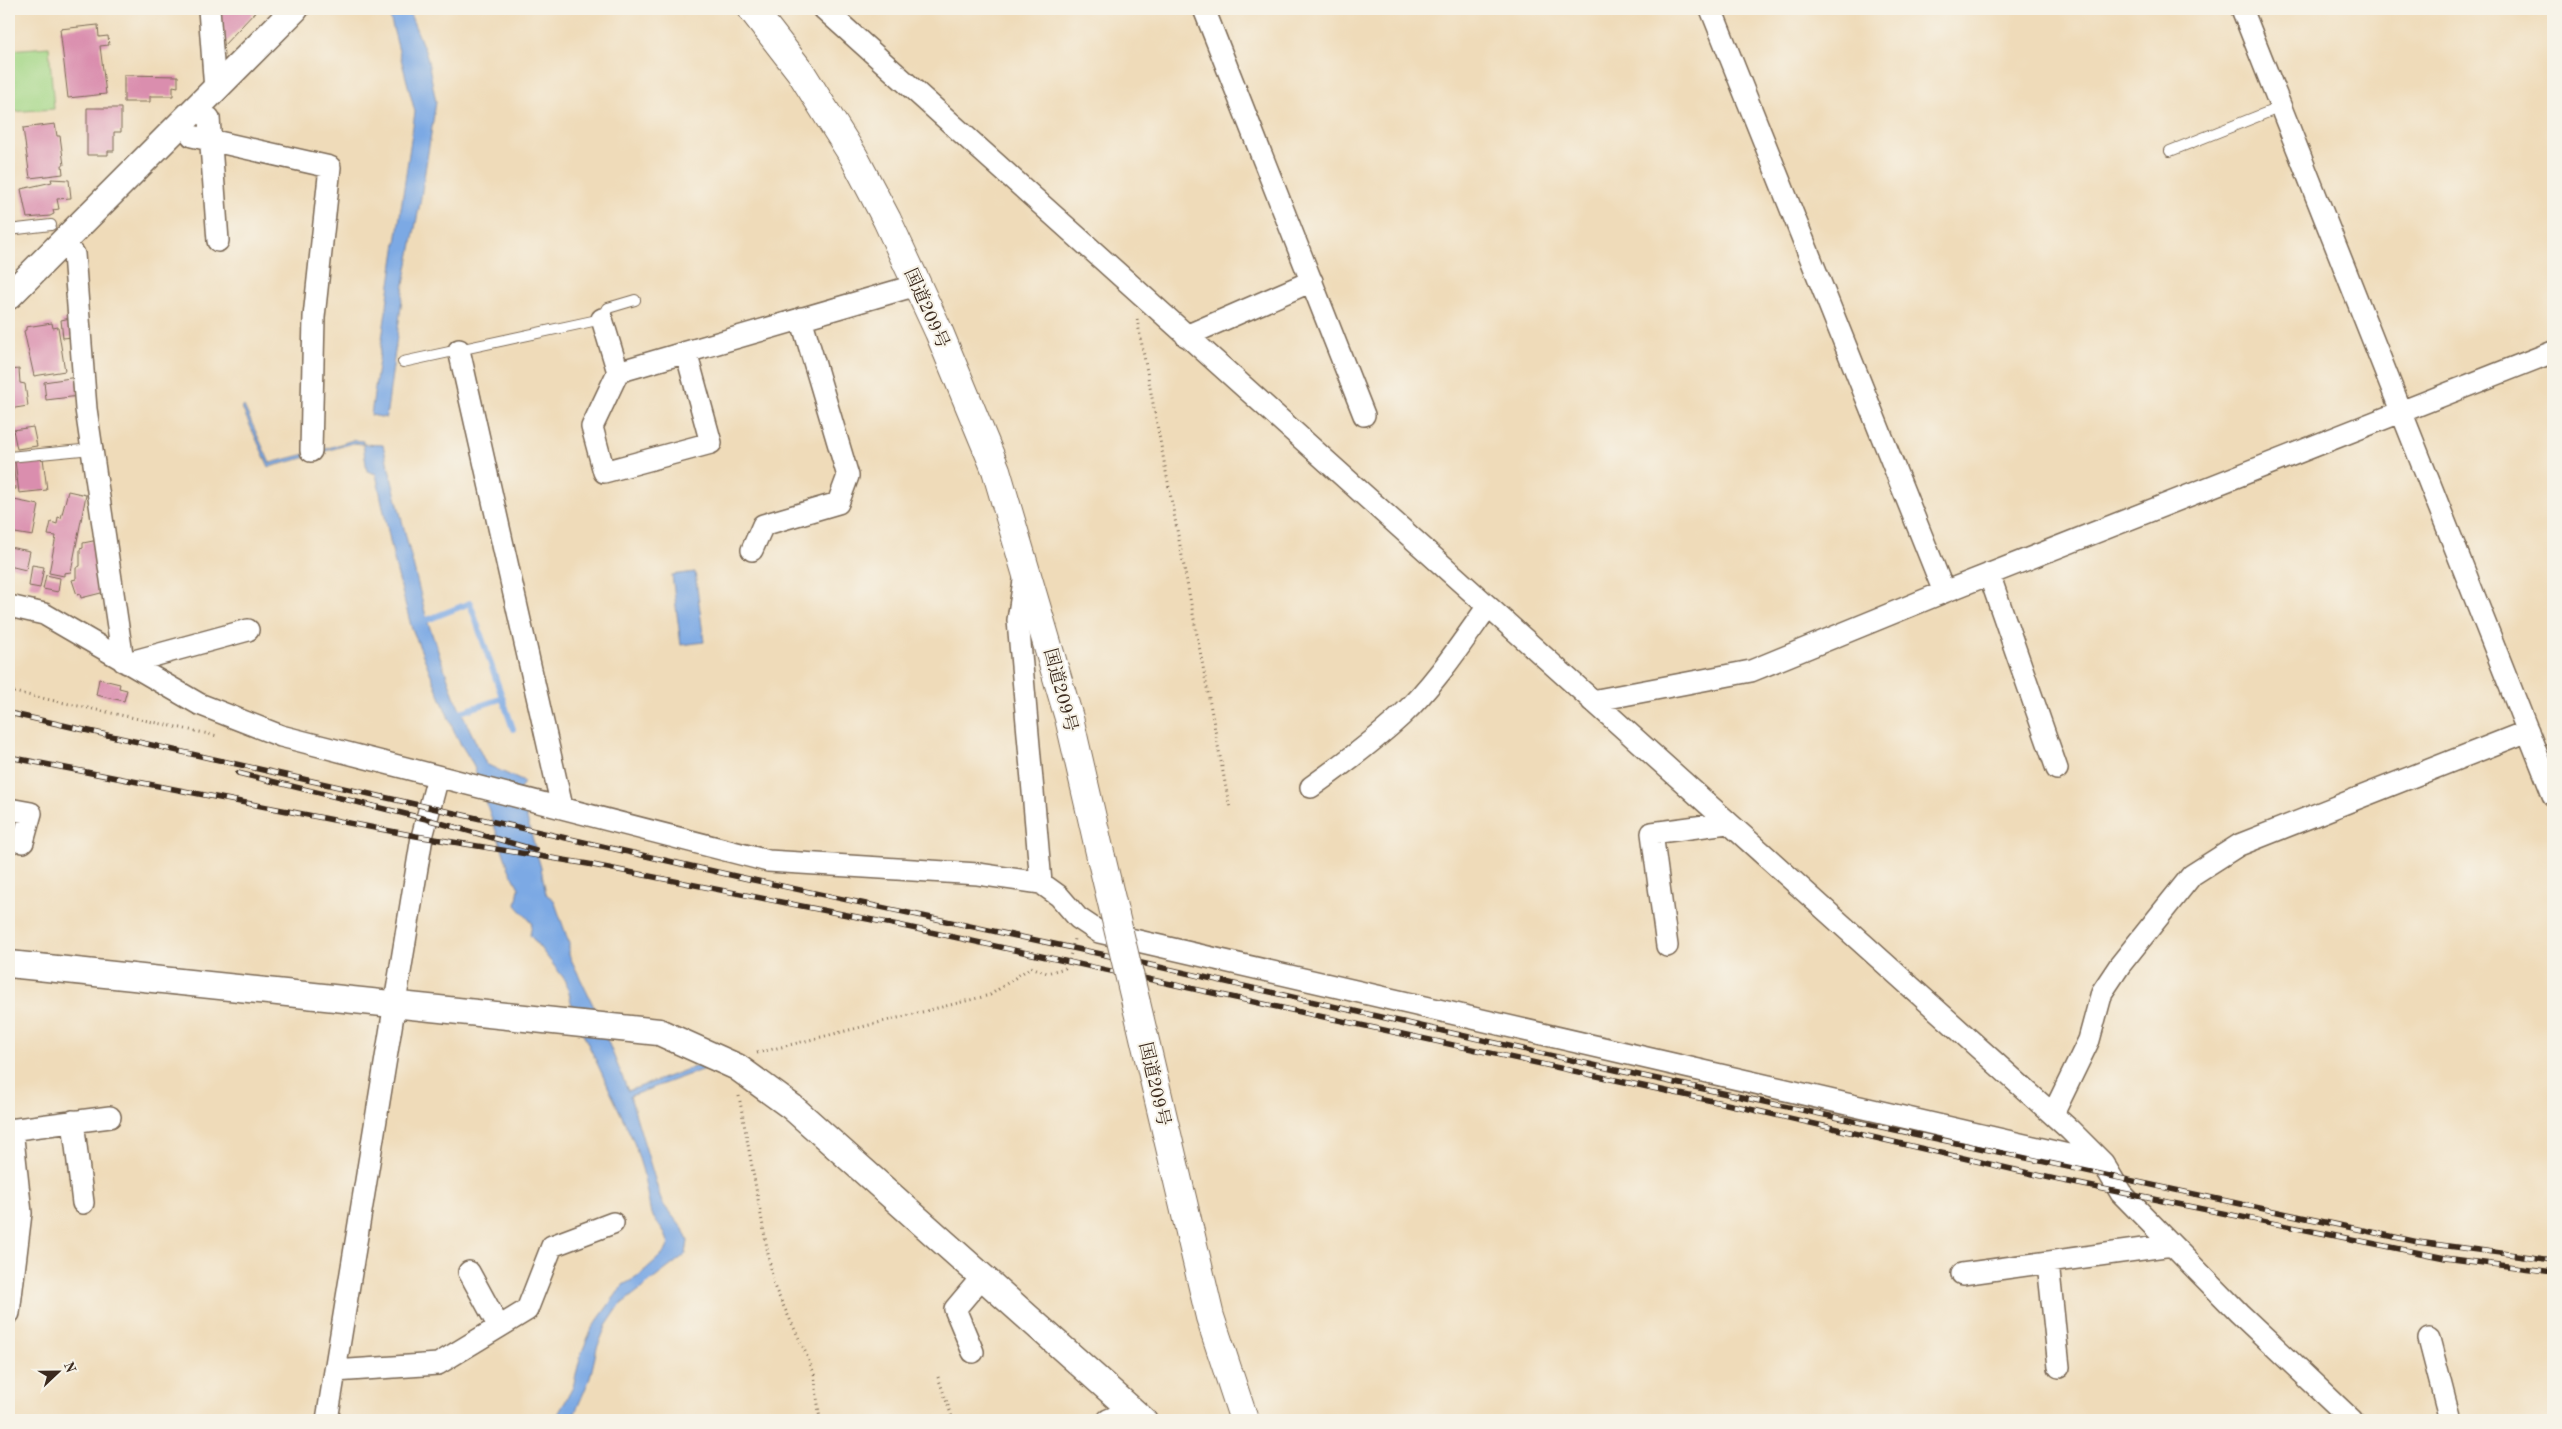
<svg xmlns="http://www.w3.org/2000/svg" width="2562" height="1429" viewBox="0 0 2562 1429" font-family="'Old Standard TT','Noto Serif JP',serif">
<style>
.green{fill:#a4d787;stroke:#708052}
.water{fill:#7ba9e4;stroke:#5b6a81}
.lines{fill:none;stroke-linecap:round;stroke-linejoin:round}
.stream{stroke:#7ba9e4;stroke-width:6}
.building{fill:#da8eae}
.service-casing{stroke:#7a6854;stroke-width:12}
.minor-casing{stroke:#7a6854;stroke-width:24}
.tertiary-casing{stroke:#7a6854;stroke-width:29}
.trunk-casing{stroke:#7a6854;stroke-width:30}
.path{stroke:#7a6854;stroke-width:3;stroke-dasharray:1 4;stroke-linecap:butt}
.service{stroke:#fff;stroke-width:10}
.minor{stroke:#fff;stroke-width:21}
.tertiary{stroke:#fff;stroke-width:26}
.trunk{stroke:#fff;stroke-width:28}
.rail-casing{stroke:#3b2a1e;stroke-width:5.5}
.rail{stroke:#f7f3e8;stroke-width:4;stroke-dasharray:11;stroke-linecap:butt}
.trunk-bridge-casing{stroke:#7a6854;stroke-width:30;stroke-linecap:butt}
.trunk-bridge{stroke:#fff;stroke-width:28}
.labels{text-anchor:middle;stroke-width:4;stroke-linejoin:round;paint-order:stroke}
.street-label{font-size:18px;fill:#3b2a1e;stroke:#f7f3e8}
</style>
<rect width="100%" height="100%" fill="#f7f3e8"/>
<filter id="ink" filterUnits="userSpaceOnUse"><feTurbulence type="fractalNoise" baseFrequency=".02" numOctaves="2"/><feDisplacementMap in="SourceGraphic" scale="10" xChannelSelector="R" yChannelSelector="G"/><feConvolveMatrix kernelMatrix="1 2 1 2 8 2 1 2 1" color-interpolation-filters="sRGB"/></filter>
<filter id="wash" filterUnits="userSpaceOnUse"><feTurbulence type="fractalNoise" baseFrequency=".0096" numOctaves="4" result="noise"/><feDisplacementMap in="SourceGraphic" scale="20" xChannelSelector="R" yChannelSelector="G"/><feGaussianBlur stdDeviation="1.12" result="paint"/><feColorMatrix in="noise" values="0 0 0 0 0 0 0 0 0 0 0 0 0 0 0 0 0 1.4 0 .05"/><feComposite in="paint" operator="in"/></filter>
<g filter="url(#wash)">
<rect width="100%" height="100%" fill="#efdbb9"/>
<!-- green -->
<path class="green" d="M49,47L54,109L9,112V50Z"/>
<!-- water -->
<path class="water" d="M388,9H408L427,56L436,102L420,203L404,284L386,418L371,415L415,112Z
M244,406L270,463L306,454L307,457L269,467L242,408Z
M353,440L363,441V444L383,445L427,620L454,696L486,764L524,782L519,791L541,868L546,894L554,900L569,943V955L594,1007L628,1091L700,1065L707,1068L630,1096L662,1203L683,1229L688,1241L686,1254L620,1305L606,1326L597,1348L590,1378L572,1420H555L573,1387L581,1354L592,1328L623,1285L637,1277L665,1252L669,1244L665,1234L651,1214L643,1172L634,1142L574,1014L566,981L530,935L532,923L516,905L519,888L509,869L473,764L457,738L411,626L395,564L376,474L367,471L363,444L353,443L319,453V451Z
M695,572L704,642L681,645L672,575Z"/>
<g class="lines">
<!-- stream -->
<path class="stream" d="M427,620L470,603L513,729
M461,712L503,698"/>
</g>
<g id="blocks">
<!-- building -->
<path class="building" d="M217,9H258L222,47Z
M98,25L99,37L108,36L109,45L100,46L106,94L68,98L60,29Z
M124,75L178,76V87L173,86V96H150V102H124Z
M87,108H121V132H114V151H108V155H87Z
M55,124L57,136H60L64,165H62L63,174L30,178L23,128Z
M51,179L69,180L71,198L57,199L59,209L53,210L54,214L50,216L27,218L21,189L52,182Z
M70,318L73,337L63,338L61,320Z
M52,323L53,328L58,327L65,371L34,376L24,331L26,330V327Z
M9,363L11,370L19,369L20,383L25,384L28,406L9,409Z
M77,377L79,396L46,400L44,382Z
M33,427L37,446L17,449L13,430Z
M43,458L47,490L19,493L15,461Z
M13,462L16,489H10L9,463Z
M68,491L86,495L71,572L64,573V576L49,573L56,536L48,535L51,522L57,524L58,517L61,518Z
M9,499L39,505L33,536L9,532Z
M98,540L105,592L81,598L80,594L77,595L72,580L76,579V568L80,566V549L83,548V543Z
M9,547L30,551L26,570L9,566Z
M32,565L44,567L40,588L29,586Z
M46,575L60,578L58,592L43,589Z
M99,679L120,684L119,688L127,690L124,701L96,695Z"/>
</g>
</g>
<g filter="url(#ink)">
<use href="#blocks" fill-opacity="0" stroke="#7a6854" stroke-width="1"/>
<g class="lines">
<!-- service casing -->
<g class="service-casing">
<path id="service" d="M2170,151L2281,107
M9,230L51,225
M403,362L602,319L608,308L635,300
M9,457L92,449
M9,850L23,842"/>
</g>
<!-- minor casing -->
<g class="minor-casing">
<path id="minor" d="M209,9L215,90
M824,9L2070,1130L2103,1163L2121,1193L2239,1313L2352,1420
M1204,9L1364,415
M1711,9L1944,592
M2242,9L2553,795
M209,118L218,241
M192,136L330,167L314,317L311,451
M74,254L86,409L123,661
M602,319L618,372L917,285
M1186,336L1312,281
M459,350L562,807
M618,372L592,427L604,472L711,443L686,352
M752,550L763,525L838,503L848,476L801,318
M1025,574L1018,620L1041,883
M1989,574L2057,769
M9,606L44,614L199,704L281,736L768,861L978,874L1041,883L1059,896L1078,918L1099,932L2103,1163
M127,663L248,630
M1592,701L1751,671L1944,592L2553,352
M1311,787C1342,765 1373,742 1401,716C1435,684 1461,644 1488,606
M9,809L31,813L23,842
M1667,946L1652,833L1727,823
M2053,1114L2089,1040L2102,992L2120,965L2192,875L2239,845L2528,731
M73,1121L83,1203
M9,1130L110,1117
M2048,1263L2059,1367
M469,1272L499,1327
M1962,1274L2172,1245
M9,1313L21,1213L12,1129
M2429,1339L2450,1420
M973,1352L955,1309L982,1277
M335,1371L438,1364L527,1310L552,1246L613,1223
M327,1420L422,837L438,777
M1108,1420L1132,1410"/>
</g>
<!-- tertiary casing -->
<g class="tertiary-casing">
<path id="tertiary" d="M9,296L295,9
M9,964L659,1032L737,1067L792,1107L1143,1420"/>
</g>
<!-- trunk casing -->
<g class="trunk-casing">
<path id="trunk" d="M752,9L800,71L854,157L887,220L939,332L996,470L1069,718L1101,857
M1136,1003L1210,1317L1244,1420"/>
</g>
<!-- path -->
<path class="path" d="M1137,319L1230,809
M9,691L218,736
M757,1053L990,995L1031,967L1047,973L1065,968L1069,962L1074,939
M739,1096L774,1286L804,1349L814,1373L820,1420
M938,1377L953,1420"/>
<!-- service -->
<use href="#service" class="service"/>
<!-- minor -->
<use href="#minor" class="minor"/>
<!-- tertiary -->
<use href="#tertiary" class="tertiary"/>
<!-- trunk -->
<use href="#trunk" class="trunk"/>
<!-- rail casing -->
<g class="rail-casing">
<path id="rail" d="M9,713L744,878L1115,957L1620,1071L2418,1242L2553,1260
M9,757L416,836L588,864L898,925L1745,1108L2059,1180L2445,1258L2553,1272
M238,773L426,819L536,850"/>
</g>
<!-- rail -->
<use href="#rail" class="rail"/>
<!-- trunk-bridge casing -->
<g class="trunk-bridge-casing">
<path id="trunk-bridge" d="M1101,857L1136,1003"/>
</g>
<!-- trunk-bridge -->
<use href="#trunk-bridge" class="trunk-bridge"/>
</g>
</g>
<g class="labels">
<!-- street labels -->
<g class="street-label">
<text transform="translate(927 308) rotate(66)" y="6">国道209号</text>
<text transform="translate(1061 690) rotate(75)" y="6">国道209号</text>
<text transform="translate(1155 1084) rotate(77)" y="6">国道209号</text>
</g>
</g>
<!-- margin -->
<rect width="2562" height="1429" fill="none" stroke="#f7f3e8" stroke-width="30"/>
<!-- north arrow -->
<g transform="translate(58 1372) rotate(68)" stroke="#f7f3e8" stroke-width="4" paint-order="stroke">
<path d="M0-4L9 19L0 12L-9 19Z" fill="#3b2a1e"/>
<text y="-8" font-size="14" font-weight="bold" text-anchor="middle" fill="#3b2a1e">N</text>
</g>
</svg>
